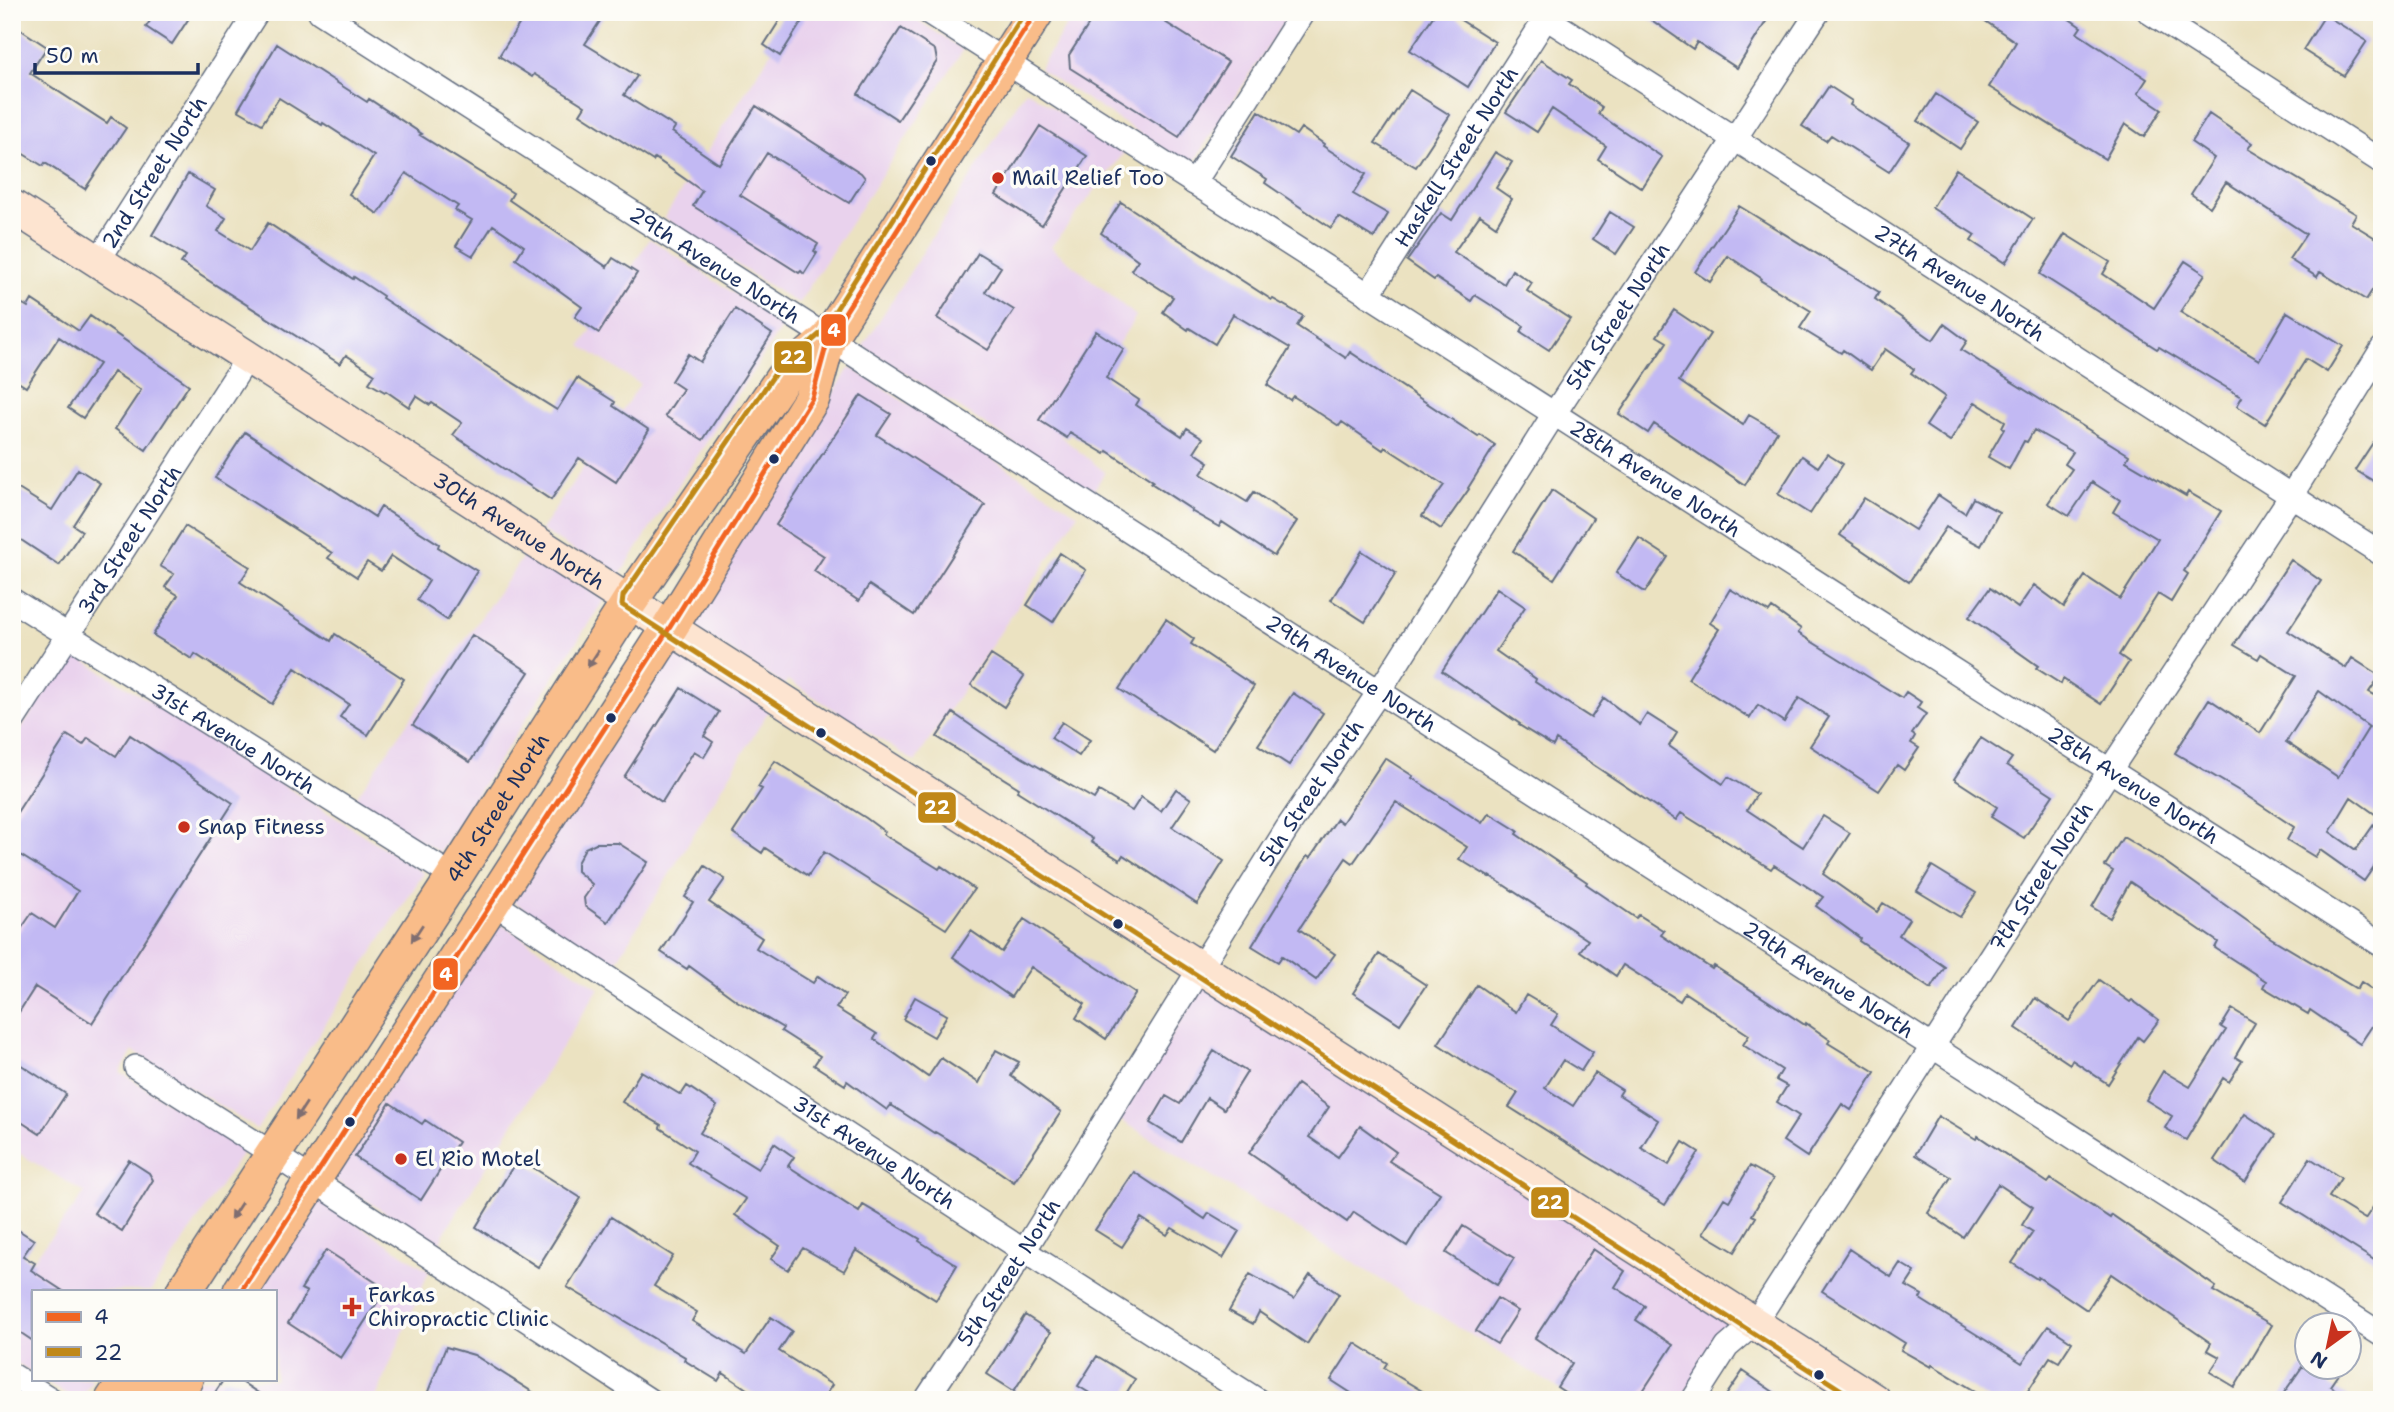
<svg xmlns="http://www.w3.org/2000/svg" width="2394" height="1412" viewBox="0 0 2394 1412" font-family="'Shantell Sans',sans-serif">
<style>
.built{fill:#e9d2ed}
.building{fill:#c2b9f3;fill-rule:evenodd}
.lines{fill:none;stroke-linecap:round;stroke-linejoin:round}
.street-casing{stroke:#646e81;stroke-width:26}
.secondary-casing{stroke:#646e81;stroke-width:35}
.primary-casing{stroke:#646e81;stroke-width:38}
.street{stroke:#fff;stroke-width:23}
.secondary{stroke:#fde4d0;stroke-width:32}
.primary{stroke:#f9bc89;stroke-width:35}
.bus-1-casing{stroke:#fdfcf7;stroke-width:10}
.bus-2-casing{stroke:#fdfcf7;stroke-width:10}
.bus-1{stroke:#f26522;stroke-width:5}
.bus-2{stroke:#c08818;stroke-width:5}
.oneway{fill:#7f6e71}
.bus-dot{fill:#1b2f5e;stroke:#fdfcf7;stroke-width:2.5}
.poi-dot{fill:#c8321e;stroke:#fdfcf7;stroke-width:2.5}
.labels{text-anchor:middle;stroke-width:7;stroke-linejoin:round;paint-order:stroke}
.street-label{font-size:21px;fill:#1b2f5e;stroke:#fdfcf7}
.poi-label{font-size:21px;fill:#1b2f5e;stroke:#fdfcf7;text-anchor:start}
.line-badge{stroke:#fdfcf7;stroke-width:2.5}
.badge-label{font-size:19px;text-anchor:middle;font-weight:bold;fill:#fff}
</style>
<rect width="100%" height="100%" fill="#fdfcf7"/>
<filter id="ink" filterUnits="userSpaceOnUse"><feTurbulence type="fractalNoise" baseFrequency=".0143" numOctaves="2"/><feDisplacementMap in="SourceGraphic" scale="14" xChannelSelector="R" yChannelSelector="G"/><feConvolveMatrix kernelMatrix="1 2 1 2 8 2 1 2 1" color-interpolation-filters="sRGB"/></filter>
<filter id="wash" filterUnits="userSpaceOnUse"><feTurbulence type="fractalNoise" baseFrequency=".00686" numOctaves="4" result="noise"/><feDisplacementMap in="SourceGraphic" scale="28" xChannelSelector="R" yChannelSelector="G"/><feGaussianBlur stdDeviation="1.57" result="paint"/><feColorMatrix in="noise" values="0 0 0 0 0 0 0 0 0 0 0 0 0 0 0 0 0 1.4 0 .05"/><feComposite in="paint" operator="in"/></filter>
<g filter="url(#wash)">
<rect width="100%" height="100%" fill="#ebe2c1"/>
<!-- built -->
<path class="built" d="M797,12H905L963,50L798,304L664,218Z
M1075,12H1290L1191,166L1039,69Z
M1026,90L1124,153L1051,247L1136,316L1060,436L1105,472L1092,493L863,346Z
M650,239L783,325L618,578L541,530L640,384L581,346Z
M850,367L1078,514L915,762L788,680L784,685L687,623Z
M527,551L604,600L439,852L354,800Z
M674,644L771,707L613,967L511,900Z
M71,652L424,873L257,1129L133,1051L120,1072L244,1150L151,1291H33V1373L12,1360V1287L85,1193L12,1149V743Z
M497,921L599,988L443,1235L438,1247L331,1177Z
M1204,984L1732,1323L1680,1400H1577L1119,1119Z
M317,1198L429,1271L375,1400H185L199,1379H275V1291H256Z
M42,1379H93L80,1400H76Z"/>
<g id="blocks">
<!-- building -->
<path class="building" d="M156,12H193L172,44L146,27Z
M527,12H606L585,44L637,76L624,95L675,127L672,132L719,164L756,106L861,173L865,178L849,203L767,153L740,195L818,244L814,251L817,253L804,274L801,271L799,273L693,206L702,191L655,158L653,161L580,114L585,106L534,74L532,77L499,56Z
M785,12H808L780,56L764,45Z
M1097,12H1149L1228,62L1179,137L1070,68L1069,55Z
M1436,12H1448L1495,42L1468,87L1410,50Z
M1640,12H1772L1737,68L1697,42L1693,49Z
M1972,12H2059L2081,27L2077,33L2147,79L2138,93L2162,109L2144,137L2125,124L2105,159L1989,87L2016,42Z
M2325,15L2367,41L2344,76L2303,50Z
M12,24L47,47L30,73L107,123L111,117L126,128L85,189L45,163L43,166L12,147Z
M901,28L935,50L937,61L898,120L858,94Z
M277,44L367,102L369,99L422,134L420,135L513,193L509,200L607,267L613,258L637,273L599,333L575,317L582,307L516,259L524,246L493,225L473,256L456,246L472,220L455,210L458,206L406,173L378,214L349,194L374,156L323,123L322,125L279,98L262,124L238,110Z
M1541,60L1572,80L1569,84L1602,107L1598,114L1662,157L1642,188L1598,159L1606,146L1552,109L1537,132L1506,112Z
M1829,86L1852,101L1850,105L1909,142L1889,172L1831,135L1826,141L1802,126Z
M1410,90L1450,115L1416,167L1375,143Z
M1936,94L1978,122L1960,149L1918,121Z
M1259,111L1296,135L1301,128L1324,144L1323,146L1366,174L1353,194L1388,214L1374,238L1339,217L1331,228L1265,183L1267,179L1231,156Z
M2209,114L2252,143L2248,149L2356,214L2351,223L2382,242V275L2366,300L2320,272L2317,277L2289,259L2306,234L2226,182L2210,207L2191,194L2214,158L2191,142Z
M1040,126L1087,156L1042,225L996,195Z
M1495,152L1512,162L1496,188L1512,199L1496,226L1480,215L1454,252L1504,284L1512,270L1532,283L1527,291L1570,319L1549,350L1521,332L1524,326L1475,295L1471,301L1436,278L1434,280L1407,261L1441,213L1452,220Z
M1956,169L2033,219L2005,263L1971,241L1975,235L1932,208Z
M188,174L215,190L206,206L226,218L218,231L250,251L268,223L353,279L354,277L383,296L382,298L480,362L557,410L577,378L615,402L613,406L649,430L616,482L579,458L551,500L453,435L462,423L432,403L430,405L416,396L409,407L386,391L385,392L369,383L375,374L346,355L340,364L181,263L186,256L152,235Z
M1121,202L1272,300L1273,299L1303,316L1297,326L1346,358L1350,352L1478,437L1480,435L1495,445L1468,488L1469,489L1441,529L1422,516L1444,485L1385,447L1383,450L1342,422L1339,426L1293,396L1290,400L1267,385L1290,348L1233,314L1215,344L1189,328L1188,330L1163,312L1173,297L1131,270L1138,260L1101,233Z
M1739,206L1879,292L1875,299L1933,340L1944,324L1967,341L1961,350L2129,455L2126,461L2186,496L2188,492L2221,511L2184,571L2188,574L2171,602L2158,594L2119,655L2129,662L2101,704L2063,679L2061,684L2036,668L2038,666L1969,617L1990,588L2018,608L2034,585L2064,607L2085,576L2120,599L2158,539L2113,512L2120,500L2092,482L2069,516L2048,503L2072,469L2065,464L2073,452L2034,430L2027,442L2024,441L2009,469L1988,457L2004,429L2002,427L2005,421L1975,402L1950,442L1926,426L1945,397L1911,373L1914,369L1885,349L1871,370L1843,350L1841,353L1800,328L1811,311L1760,280L1761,278L1728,256L1710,282L1695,272Z
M1610,212L1634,227L1616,254L1593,239Z
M2065,234L2110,262L2103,274L2154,308L2185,261L2205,274L2180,312L2259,360L2287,312L2343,346L2327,372L2306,359L2265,424L2237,406L2242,397L2159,347L2157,349L2040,274Z
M978,253L1001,267L985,292L1014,310L988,350L937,318Z
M12,298L28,307L32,300L79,331L90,316L189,385L146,450L115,429L141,390L114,372L83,418L68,408L99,364L59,337L26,387L12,378Z
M735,309L772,334L703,440L665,416L683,389L671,381L688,354L700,362Z
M1674,310L1710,334L1679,381L1743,425L1749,415L1777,431L1745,485L1654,424L1648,433L1619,414L1667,342L1657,336Z
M1096,331L1124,349L1106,378L1139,400L1136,405L1182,436L1187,428L1203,438L1194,452L1209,462L1201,474L1247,502L1254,492L1297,521L1274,556L1222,522L1219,527L1191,511L1192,510L1151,483L1153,481L1107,451L1105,454L1070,433L1067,438L1039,420Z
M861,395L891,414L877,435L985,505L914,615L869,585L859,601L814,571L824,556L776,525Z
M2382,429V486L2355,470Z
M245,432L375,517L381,507L439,544L438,547L477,571L447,620L417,600L429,581L391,556L381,571L367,562L357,577L328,558L332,553L215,478Z
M1827,454L1843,464L1810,514L1778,494L1802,456L1818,467Z
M78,469L100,483L73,525L82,531L59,565L12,534V485L52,510Z
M1552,490L1593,518L1554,579L1513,551Z
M1938,495L1965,513L1973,498L1999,512L1981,546L1946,527L1909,582L1840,535L1864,498L1915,530Z
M185,526L250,567L240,582L331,641L335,634L404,679L368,735L340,717L349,704L295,668L272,704L195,654L192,659L153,635L178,595L165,587L174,574L160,566Z
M1639,538L1668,557L1645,592L1616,573Z
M1362,551L1396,573L1365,622L1331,600Z
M1060,553L1086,570L1053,622L1027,605Z
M2291,560L2321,581L2288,631L2346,668L2352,658L2380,676L2369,692L2382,699V855L2364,881L2320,850L2315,857L2287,840L2294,827L2241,792L2175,753L2209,699L2260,733L2296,676L2261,654L2258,659L2234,645ZM2319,691L2369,727L2338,777L2286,742ZM2351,797L2379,817L2356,850L2330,832Z
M1497,588L1525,607L1496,651L1536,679L1535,682L1591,718L1604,698L1640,725L1647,714L1677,733L1669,746L1723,784L1728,777L1757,794L1747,810L1803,847L1823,816L1850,833L1823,874L1877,912L1883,903L1909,919L1899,935L1945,967L1931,989L1859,941L1860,938L1816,906L1823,897L1774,865L1771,869L1681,813L1676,820L1556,740L1553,746L1519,725L1520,724L1442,671Z
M1730,589L1769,612L1772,608L1801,629L1798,633L1902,698L1906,692L1921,702L1917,708L1926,714L1912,734L1915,736L1911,743L1919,748L1904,770L1897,765L1879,791L1810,746L1829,717L1799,698L1784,722L1758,705L1750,718L1688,679L1719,629L1710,623Z
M1166,619L1194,639L1191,644L1254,686L1213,750L1119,689Z
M472,635L529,672L470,762L413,725Z
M991,655L1024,676L1004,707L971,685Z
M681,688L719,712L704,736L713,742L704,757L694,751L662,802L624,777Z
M1293,693L1323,713L1289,765L1258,745Z
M953,713L992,740L1094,799L1099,791L1132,811L1141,797L1161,811L1176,789L1191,799L1172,827L1224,861L1197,904L1123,855L1120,860L1091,842L1093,839L1017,791L1019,788L937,737Z
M1062,722L1090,740L1079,756L1051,738Z
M67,735L83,745L88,738L116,756L130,735L233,803L92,1023L35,987L12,1023V942L32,913L55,928L78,891L12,850V820Z
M1981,738L2012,758L2007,765L2053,795L2024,838L1991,817L1997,807L1954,779Z
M1385,758L1413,776L1412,778L1482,823L1489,813L1518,831L1516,834L1587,882L1586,884L1636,918L1639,915L1664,931L1661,935L1712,969L1714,966L1805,1025L1806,1023L1830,1040L1828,1043L1875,1072L1851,1110L1842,1104L1807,1157L1783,1141L1799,1116L1777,1102L1787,1086L1776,1080L1782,1070L1743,1045L1749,1035L1685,993L1680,1001L1623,965L1616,976L1580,951L1588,940L1490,876L1489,877L1459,859L1467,847L1396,802L1353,863L1346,858L1299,929L1335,954L1316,980L1282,956L1278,962L1252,946L1307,856L1310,858L1337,819L1342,823Z
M775,761L866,818L885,832L883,834L939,869L941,866L974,889L946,929L824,852L808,876L765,848L762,853L733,833L762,789L758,787Z
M2123,837L2165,862L2271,938L2357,989L2361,982L2382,996V1011L2360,1044L2310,1010L2308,1014L2263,987L2266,981L2215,948L2218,942L2130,882L2110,918L2092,907L2113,871L2105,866Z
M596,843H618L648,862L608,922L585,906L584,898L593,885L577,871V863L585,848Z
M705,866L725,879L709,902L762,938L756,948L813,983L818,976L845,995L836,1008L877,1034L874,1039L928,1077L941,1058L979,1083L996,1050L1019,1062L1011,1076L1061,1112L1014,1182L982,1160L935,1132L934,1133L891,1105L887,1110L847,1081L845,1085L814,1065L820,1056L781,1031L783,1028L737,1001L689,966L687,969L661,952L693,902L685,897Z
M1932,866L1976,893L1960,917L1917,891Z
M1024,919L1136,993L1106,1039L1076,1018L1085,1004L1031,967L1011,997L953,957L971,931L1002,952Z
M1379,954L1426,985L1400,1024L1353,993Z
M2099,980L2130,1002L2132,1000L2159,1020L2143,1041L2138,1037L2108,1084L2072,1060L2070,1064L2016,1028L2035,998L2069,1021Z
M1477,985L1516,1012L1526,995L1558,1014L1551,1025L1593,1052L1581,1071L1563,1060L1545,1088L1573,1106L1595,1073L1622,1090L1619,1095L1658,1120L1641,1148L1669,1165L1683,1142L1699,1152L1665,1205L1509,1107L1518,1093L1471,1066L1438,1044Z
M915,997L947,1015L934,1037L903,1019Z
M2232,1009L2255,1023L2235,1057L2242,1061L2229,1082L2223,1078L2186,1140L2165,1128L2172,1116L2146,1100L2163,1071L2190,1087L2226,1030L2221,1027Z
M1214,1051L1247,1072L1224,1109L1207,1098L1181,1142L1150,1123L1166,1096L1180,1104Z
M12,1059L66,1094L40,1134L12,1116Z
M641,1071L681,1095L687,1086L717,1106L700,1133L758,1169L774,1143L794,1157L788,1166L859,1212L863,1205L920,1239L919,1241L957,1265L936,1300L856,1250L844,1271L803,1248L788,1270L771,1259L780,1246L735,1215L746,1199L688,1163L695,1151L660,1128L661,1125L622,1102Z
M1297,1084L1329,1107L1309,1137L1338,1157L1360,1126L1396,1152L1389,1161L1440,1193L1407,1246L1354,1212L1347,1222L1249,1153Z
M390,1103L422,1124L425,1120L458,1142L421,1200L355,1157Z
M2245,1114L2276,1135L2245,1182L2214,1160Z
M1938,1116L1976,1139L1978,1136L2048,1183L2051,1179L2110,1218L2112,1215L2216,1287L2213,1291L2272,1325L2235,1387L2210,1372L2220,1357L2207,1350L2211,1343L2111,1274L2087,1310L2038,1277L2037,1279L2012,1263L2033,1232L2022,1225L2033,1207L1998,1184L1963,1237L1928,1213L1951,1177L1915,1155Z
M518,1158L581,1198L538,1267L476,1227Z
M2310,1158L2341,1178L2329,1197L2365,1219L2382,1194V1265L2282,1202Z
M129,1160L149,1173L153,1180L122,1231L94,1213Z
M1750,1166L1773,1179L1752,1215L1756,1217L1735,1252L1703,1233L1724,1198L1729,1201Z
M1134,1172L1205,1219L1209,1213L1239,1231L1223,1258L1172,1228L1167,1235L1141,1218L1122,1247L1095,1230Z
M611,1217L673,1256L654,1286L697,1312L692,1321L746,1354L771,1317L792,1331L779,1351L832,1385L822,1400H763L723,1373L718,1381L684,1360L685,1357L567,1287Z
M12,1226L34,1240L23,1256L35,1263L31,1270L63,1291H33V1341L12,1327Z
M1463,1226L1514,1258L1497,1285L1446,1253Z
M1593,1249L1625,1271L1615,1287L1645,1306L1636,1320L1673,1345L1637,1400H1577L1557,1387L1572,1363L1535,1338Z
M1849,1249L1891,1277L1900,1263L1915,1272L1906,1286L1922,1295L1920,1299L2022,1363L2048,1326L2072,1342L2059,1362L2050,1357L2022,1400H1990L1932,1365L1931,1367L1901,1350L1905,1343L1822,1291Z
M326,1250L386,1289L341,1358L288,1323L307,1292L301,1289Z
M1250,1274L1294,1299L1310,1275L1339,1294L1307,1344L1259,1312L1253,1324L1229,1311Z
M1497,1298L1518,1311L1497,1344L1476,1331Z
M1025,1315L1051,1332L1014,1391L987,1374Z
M1355,1343L1387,1363L1384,1368L1437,1400H1362L1331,1380Z
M446,1347L474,1355L545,1400H436L427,1394Z
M1097,1356L1135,1379L1122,1400H1101L1078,1386Z
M2302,1367H2343L2330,1386L2352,1400H2279Z
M1743,1371L1785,1400H1723Z
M224,1379H237L269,1400H210Z"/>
</g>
</g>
<g filter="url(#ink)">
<use href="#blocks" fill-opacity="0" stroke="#646e81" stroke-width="2"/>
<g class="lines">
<!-- street casing -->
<g class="street-casing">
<g id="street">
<path id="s1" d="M320,12L2382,1335"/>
<path id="s2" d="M928,12L2382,945"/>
<path id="s3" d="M1537,12L2382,554"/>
<path d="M2149,12L2382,162"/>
<path d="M1194,183L1303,12"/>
<path id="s4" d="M98,261L257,12"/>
<path id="s5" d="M1368,295L1546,18"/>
<path id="s6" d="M12,600L454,877"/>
<path id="s7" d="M12,722L248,357"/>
<path id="s8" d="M492,902L1024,1251L1257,1400"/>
<path d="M136,1067L273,1154L649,1400"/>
<path d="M12,1375L52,1400"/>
<path id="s9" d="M926,1400L1024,1251L1286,830L1379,692L1554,414L1818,12"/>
<path id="s10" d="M1693,1400L1727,1347L1755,1323L2110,770L2291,496L2382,349"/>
</g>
</g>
<!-- secondary casing -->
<g class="secondary-casing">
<g id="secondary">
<path id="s11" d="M12,206L1874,1400"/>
</g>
</g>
<!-- primary casing -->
<g class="primary-casing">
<g id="primary">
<path id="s12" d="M184,1291L454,877L630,601L783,378L828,339"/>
<path d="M241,1291L670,627L812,398L828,339L1036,12"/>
<path d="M113,1400L127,1379"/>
<path d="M143,1400L156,1379"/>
<path d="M172,1400L185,1379"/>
</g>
</g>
<!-- street -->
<use href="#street" class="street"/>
<!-- secondary -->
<use href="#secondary" class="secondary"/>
<!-- primary -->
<use href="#primary" class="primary"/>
<!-- bus-1 casing -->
<g class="bus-1-casing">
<path id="bus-1" d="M241,1291L670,627L812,398L828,339L1036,12"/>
</g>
<!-- bus-2 casing -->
<g class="bus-2-casing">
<path id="bus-2" d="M1025,12L821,333L776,372L623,596L622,605L1857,1400"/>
</g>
<!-- bus-1 -->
<use href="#bus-1" class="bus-1"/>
<!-- bus-2 -->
<use href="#bus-2" class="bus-2"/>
</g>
<!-- one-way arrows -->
<defs><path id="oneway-solid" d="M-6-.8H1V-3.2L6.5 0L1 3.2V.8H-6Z" transform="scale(1.75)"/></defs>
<g class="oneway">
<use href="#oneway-solid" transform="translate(593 659) rotate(123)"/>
<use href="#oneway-solid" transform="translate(417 933) rotate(123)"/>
<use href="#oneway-solid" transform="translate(301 1111) rotate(123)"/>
<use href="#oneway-solid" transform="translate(236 1211) rotate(123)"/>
</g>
</g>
<!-- markers -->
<g class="bus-dot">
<circle cx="931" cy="161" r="6"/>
<circle cx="774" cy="459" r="6"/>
<circle cx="611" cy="718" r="6"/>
<circle cx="821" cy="733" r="6"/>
<circle cx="1118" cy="924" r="6"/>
<circle cx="350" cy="1122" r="6"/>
<circle cx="1819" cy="1375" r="6"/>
</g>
<g class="poi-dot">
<circle cx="998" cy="178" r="7"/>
<circle cx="184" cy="827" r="7"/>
<circle cx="401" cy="1159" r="7"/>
<path d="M348.5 1296.5h7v7h7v7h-7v7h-7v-7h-7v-7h7z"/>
</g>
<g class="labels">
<!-- street labels -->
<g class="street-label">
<text dy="7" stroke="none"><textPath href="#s5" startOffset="164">Haskell Street North</textPath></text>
<text dy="7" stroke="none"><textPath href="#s4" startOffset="105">2nd Street North</textPath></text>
<text dy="7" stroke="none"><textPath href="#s1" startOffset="469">29th Avenue North</textPath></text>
<text dy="7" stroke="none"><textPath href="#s3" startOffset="502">27th Avenue North</textPath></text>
<text dy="7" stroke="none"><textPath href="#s9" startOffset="1286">5th Street North</textPath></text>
<text dy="7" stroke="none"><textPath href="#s2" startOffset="864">28th Avenue North</textPath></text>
<text dy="7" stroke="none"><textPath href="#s11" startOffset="602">30th Avenue North</textPath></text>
<text dy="7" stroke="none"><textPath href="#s7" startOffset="217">3rd Street North</textPath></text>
<text dy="7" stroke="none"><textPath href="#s1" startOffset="1225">29th Avenue North</textPath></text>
<text dy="7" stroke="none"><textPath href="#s6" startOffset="261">31st Avenue North</textPath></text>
<text dy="7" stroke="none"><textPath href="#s2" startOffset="1432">28th Avenue North</textPath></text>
<text dy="7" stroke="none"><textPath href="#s9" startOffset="719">5th Street North</textPath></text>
<text dy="7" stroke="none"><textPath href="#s12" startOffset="576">4th Street North</textPath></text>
<text dy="7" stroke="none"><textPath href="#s10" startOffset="630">7th Street North</textPath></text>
<text dy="7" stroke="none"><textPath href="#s1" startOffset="1792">29th Avenue North</textPath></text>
<text dy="7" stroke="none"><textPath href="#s8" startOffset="457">31st Avenue North</textPath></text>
<text dy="7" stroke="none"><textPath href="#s9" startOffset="152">5th Street North</textPath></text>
</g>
<!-- poi labels -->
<g class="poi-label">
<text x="1012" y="185">Mail Relief Too</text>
<text x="198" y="834">Snap Fitness</text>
<text x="415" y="1166">El Rio Motel</text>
<text x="368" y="1302">Farkas<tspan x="368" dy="24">Chiropractic Clinic</tspan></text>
</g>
</g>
<g class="line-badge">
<rect x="820" y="313" width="27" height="34" rx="7" fill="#f26522"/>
<rect x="773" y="340" width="40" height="34" rx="7" fill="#c08818"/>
<rect x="917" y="791" width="40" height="33" rx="7" fill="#c08818"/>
<rect x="432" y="957" width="27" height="34" rx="7" fill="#f26522"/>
<rect x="1530" y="1186" width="40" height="33" rx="7" fill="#c08818"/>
</g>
<g class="badge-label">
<text x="834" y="337">4</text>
<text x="793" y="364">22</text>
<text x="937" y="814">22</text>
<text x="446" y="981">4</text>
<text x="1550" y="1209">22</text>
</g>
<!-- margin -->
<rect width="2394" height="1412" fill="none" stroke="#fdfcf7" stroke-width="42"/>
<!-- legend -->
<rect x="32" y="1290" width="245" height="91" fill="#fdfcf7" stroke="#a3aaba" stroke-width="2"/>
<rect x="46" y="1312" width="35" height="10" fill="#f26522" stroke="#a3aaba" stroke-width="2"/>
<text x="94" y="1324" font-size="21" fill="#1b2f5e">4</text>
<rect x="46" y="1347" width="35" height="10" fill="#c08818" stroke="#a3aaba" stroke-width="2"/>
<text x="94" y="1360" font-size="21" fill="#1b2f5e">22</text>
<!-- north arrow -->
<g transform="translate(2328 1346) rotate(213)"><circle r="33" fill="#fdfcf7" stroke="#a3aaba" stroke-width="2"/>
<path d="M0-5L12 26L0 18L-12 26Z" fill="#c8321e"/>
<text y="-10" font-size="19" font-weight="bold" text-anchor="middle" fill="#1b2f5e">N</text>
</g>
<!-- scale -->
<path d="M35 63v10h163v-10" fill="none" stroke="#1b2f5e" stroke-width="3.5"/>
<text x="46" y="63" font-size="21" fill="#1b2f5e" stroke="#fdfcf7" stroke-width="5" paint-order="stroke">50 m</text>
</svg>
